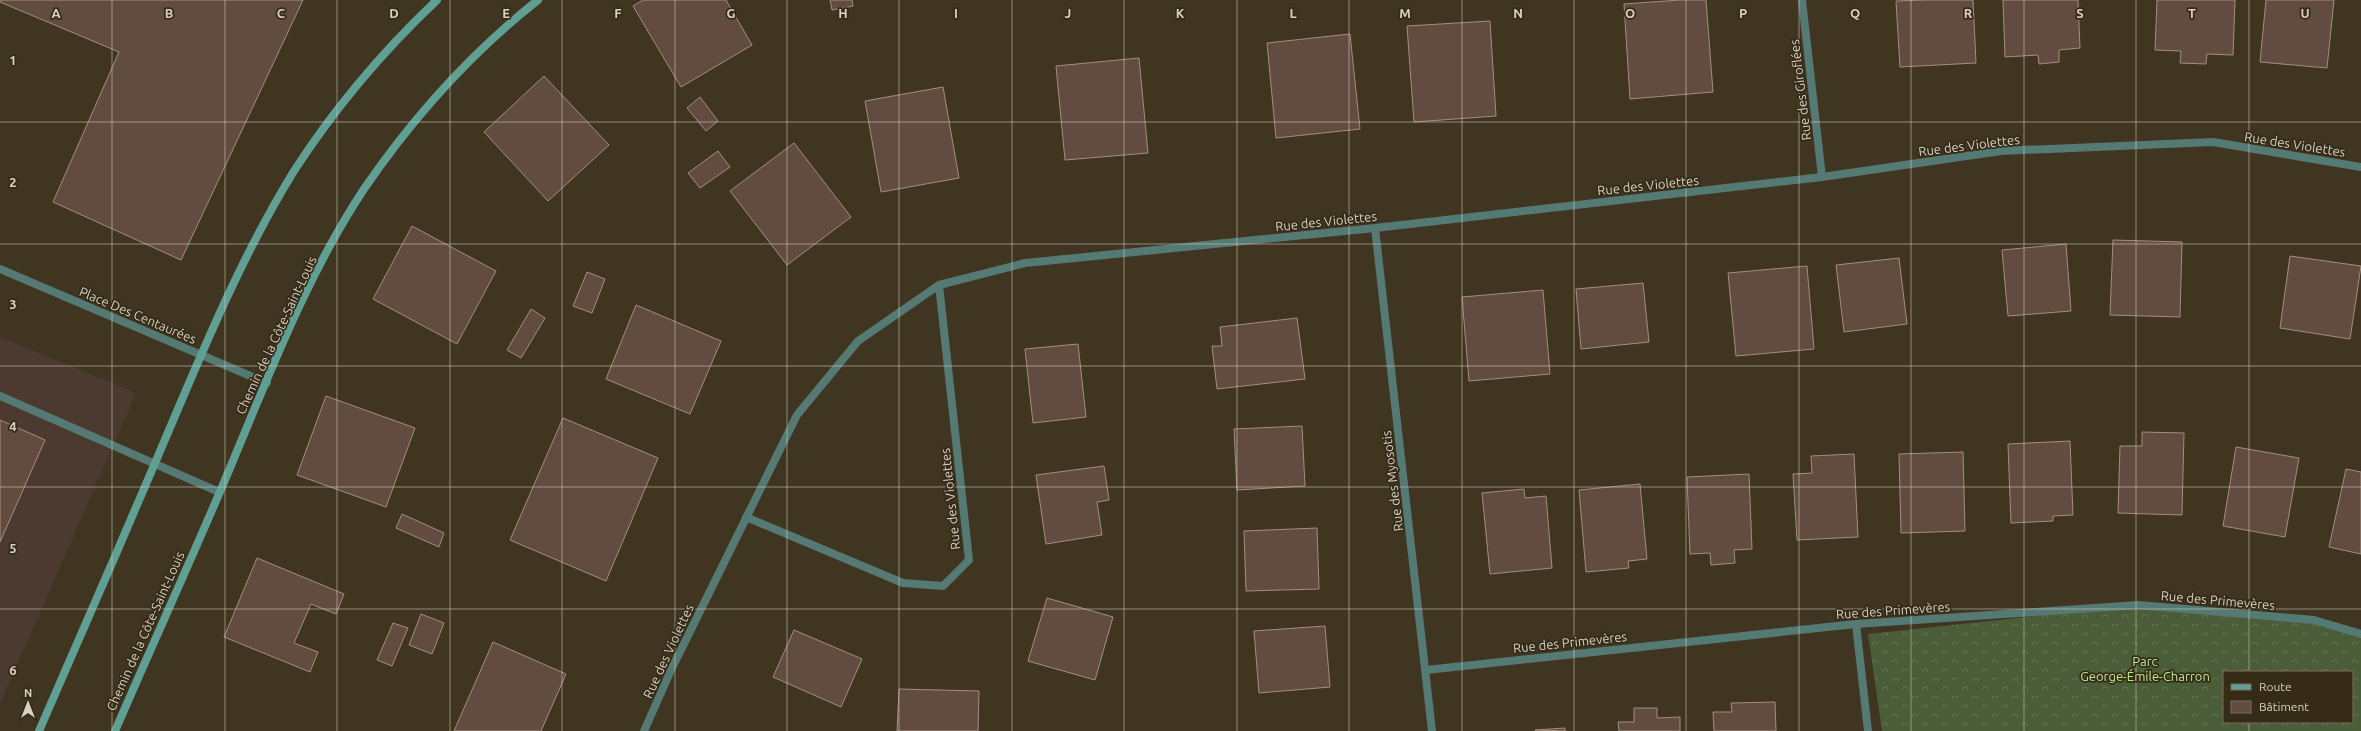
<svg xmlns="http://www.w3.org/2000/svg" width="2361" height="731" viewBox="0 0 2361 731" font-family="Ubuntu,sans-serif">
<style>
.commercial{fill:#4c3a31}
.forest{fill:url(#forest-crowns);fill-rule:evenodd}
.building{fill:#624c40;stroke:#a68d80}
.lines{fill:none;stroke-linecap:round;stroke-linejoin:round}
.lane{stroke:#547a73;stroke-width:8}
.street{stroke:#547a73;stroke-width:8}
.secondary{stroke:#609f94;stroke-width:8}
.grid{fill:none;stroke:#d8d2c5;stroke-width:1;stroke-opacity:0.55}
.labels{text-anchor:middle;stroke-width:3.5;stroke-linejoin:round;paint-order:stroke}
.street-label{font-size:13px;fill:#d8d2c5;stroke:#352b17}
.park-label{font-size:13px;fill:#bbe88c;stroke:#352b17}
.grid-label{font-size:13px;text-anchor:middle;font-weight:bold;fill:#d8d2c5;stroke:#352b17;stroke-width:3.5;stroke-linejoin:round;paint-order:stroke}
</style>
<defs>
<pattern id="forest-crowns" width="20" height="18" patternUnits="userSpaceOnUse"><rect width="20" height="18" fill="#4a5c38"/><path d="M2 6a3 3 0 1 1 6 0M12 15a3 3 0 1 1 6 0" fill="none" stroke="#637253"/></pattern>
</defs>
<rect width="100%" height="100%" fill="#3f3521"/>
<!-- commercial -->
<path class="commercial" d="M0,337L136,393L0,704Z"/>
<!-- forest -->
<path class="forest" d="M2138,605L2295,618L2361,634V731H1882L1868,634ZM2224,672H2352V722H2224Z"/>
<!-- building -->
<path class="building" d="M0,0H303L181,260L53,202L119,52L0,2Z
M643,0H726L752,45L681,87L633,6Z
M830,0H852L853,6L832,10Z
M1680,0H1706L1713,92L1630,99L1624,4Z
M1924,0H1973L1976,63L1900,67L1896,1Z
M2003,0H2078L2080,48L2059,50V62L2039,64L2038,55L2005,57Z
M2157,0H2235L2233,55L2207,54L2206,64L2180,63L2181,51L2155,50Z
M2266,0H2334L2327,68L2260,62Z
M1490,21L1496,116L1414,122L1407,26Z
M1350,34L1360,129L1276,138L1267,43Z
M1139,58L1148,153L1065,160L1056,66Z
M544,76L609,145L548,201L484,132Z
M943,87L959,178L881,192L865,101Z
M700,97L718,121L706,131L687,108Z
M794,143L851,217L787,265L730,191Z
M718,151L730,167L700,188L688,173Z
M412,226L496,271L457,344L373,299Z
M2113,240L2182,242L2180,317L2110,315Z
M2066,244L2071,311L2008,316L2002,250Z
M2290,256L2361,266L2350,339L2280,328Z
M1899,258L1907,324L1844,332L1836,265Z
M1807,266L1814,349L1736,356L1728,273Z
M587,272L605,279L592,313L573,306Z
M1643,283L1649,342L1581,349L1576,289Z
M1543,290L1550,374L1469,381L1462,297Z
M636,305L721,341L690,414L606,379Z
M531,309L545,318L521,358L507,350Z
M1297,318L1305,379L1217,389L1212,346H1222L1220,327Z
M1078,344L1086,417L1033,423L1025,349Z
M326,396L415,428L386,507L297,475Z
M563,418L658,458L606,581L510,540Z
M0,420L45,440L0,542Z
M1302,426L1305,486L1237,490L1234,429Z
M2142,432L2184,433L2182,515L2118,513L2120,446H2142Z
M2070,441L2073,515L2053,516V521L2011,523L2008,444Z
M2236,447L2299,458L2285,537L2223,526Z
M1963,452L1965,531L1901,533L1899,454Z
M1854,454L1858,537L1797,540L1793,474L1812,473L1811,456Z
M1104,466L1109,500L1097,502L1102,535L1046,544L1036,475Z
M2346,469L2361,472V554L2329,547Z
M1749,474L1752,549L1734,550L1735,563L1711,565L1710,553L1690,554L1687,477Z
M1640,484L1647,559L1628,561L1629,568L1586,572L1579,490Z
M1524,489L1525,498L1546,496L1552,568L1490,574L1482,493Z
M402,514L444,533L439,547L396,528Z
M1317,528L1319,589L1246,591L1244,531Z
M257,558L344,594L336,614L311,604L294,643L318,652L310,672L224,637Z
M1047,598L1113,617L1095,680L1028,661Z
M421,614L444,623L432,654L409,645Z
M393,623L408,628L392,666L377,660Z
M1325,626L1330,687L1259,693L1254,631Z
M794,630L862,659L841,707L773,677Z
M493,642L566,674L541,731H454Z
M899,689L979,691L978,731H897Z
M1775,702L1776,731H1714L1713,712H1732L1731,703Z
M1634,708H1657V718L1680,717V731H1619L1618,722H1634Z
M1565,728V731L1535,730Z"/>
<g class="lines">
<!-- lane -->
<path class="lane" d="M0,396L219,492"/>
<!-- street -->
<path class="street" d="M1802,0L1822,177
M1375,228L1432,731
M0,269L267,383
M746,517L903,583L943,586L969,560L939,285
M1856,624L1868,731
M1426,670L1856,624L2138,605L2314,620L2361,634
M644,731L672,668L797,415L858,341L939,285L1025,263L1375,228L1822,177L2001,151L2213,142L2361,167"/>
<!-- secondary -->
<path class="secondary" d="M39,731C79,639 119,548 158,456C199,360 239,260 294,171C334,109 383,51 437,0
M115,731C150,650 187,569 222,487C264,388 304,279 364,189C412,119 471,53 538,0"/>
</g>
<!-- grid -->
<path class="grid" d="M112,0V731M225,0V731M337,0V731M450,0V731M562,0V731M675,0V731M787,0V731M899,0V731M1012,0V731M1124,0V731M1237,0V731M1349,0V731M1462,0V731M1574,0V731M1686,0V731M1799,0V731M1911,0V731M2024,0V731M2136,0V731M2249,0V672M0,122H2361M0,244H2361M0,366H2361M0,487H2361M0,609H2361M2249,722V731"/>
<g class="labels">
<!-- street labels -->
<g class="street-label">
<text transform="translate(1800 90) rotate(-97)" y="5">Rue des Giroflées</text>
<text transform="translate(2295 144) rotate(9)" y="5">Rue des Violettes</text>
<text transform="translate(1969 145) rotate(-7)" y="5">Rue des Violettes</text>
<text transform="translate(1648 185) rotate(-6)" y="5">Rue des Violettes</text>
<text transform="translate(1326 221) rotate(-6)" y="5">Rue des Violettes</text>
<text transform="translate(138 315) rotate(23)" y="5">Place Des Centaurées</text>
<text transform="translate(276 335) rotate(-65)" y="5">Chemin de la Côte-Saint-Louis</text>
<text transform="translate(1392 481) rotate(-97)" y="5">Rue des Myosotis</text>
<text transform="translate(950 499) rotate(-96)" y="5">Rue des Violettes</text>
<text transform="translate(2218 600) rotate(5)" y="5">Rue des Primevères</text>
<text transform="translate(1893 610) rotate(-4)" y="5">Rue des Primevères</text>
<text transform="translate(145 631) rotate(-66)" y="5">Chemin de la Côte-Saint-Louis</text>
<text transform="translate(1570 642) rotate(-6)" y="5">Rue des Primevères</text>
<text transform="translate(668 651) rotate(-65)" y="5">Rue des Violettes</text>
</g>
<!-- park labels -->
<g class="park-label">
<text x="2145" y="666">Parc<tspan x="2145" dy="15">George-Émile-Charron</tspan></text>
</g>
</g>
<g class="grid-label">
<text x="56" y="18">A</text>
<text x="169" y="18">B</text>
<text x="281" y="18">C</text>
<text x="394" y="18">D</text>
<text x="506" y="18">E</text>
<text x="618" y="18">F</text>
<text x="731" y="18">G</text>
<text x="843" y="18">H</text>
<text x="956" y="18">I</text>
<text x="1068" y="18">J</text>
<text x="1180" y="18">K</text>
<text x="1293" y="18">L</text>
<text x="1405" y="18">M</text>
<text x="1518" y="18">N</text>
<text x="1630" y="18">O</text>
<text x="1743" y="18">P</text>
<text x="1855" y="18">Q</text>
<text x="1968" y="18">R</text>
<text x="2080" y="18">S</text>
<text x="2192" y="18">T</text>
<text x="2305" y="18">U</text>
<text x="13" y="65">1</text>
<text x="13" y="187">2</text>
<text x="13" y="309">3</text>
<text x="13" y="431">4</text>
<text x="13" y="553">5</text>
<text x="13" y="675">6</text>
</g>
<!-- legend -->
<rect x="2223" y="671" width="130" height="52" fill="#352b17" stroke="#766e5d"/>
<rect x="2231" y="684" width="20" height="6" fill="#609f94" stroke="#766e5d"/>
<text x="2259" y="691" font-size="12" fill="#d8d2c5">Route</text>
<rect x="2231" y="701" width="20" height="12" fill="#624c40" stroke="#766e5d"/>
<text x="2259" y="711" font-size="12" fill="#d8d2c5">Bâtiment</text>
<!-- north arrow -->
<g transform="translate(28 703)" stroke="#352b17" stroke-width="3" paint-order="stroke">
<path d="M0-3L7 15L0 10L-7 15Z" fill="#d8d2c5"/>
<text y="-6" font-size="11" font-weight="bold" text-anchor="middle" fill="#d8d2c5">N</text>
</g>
</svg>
